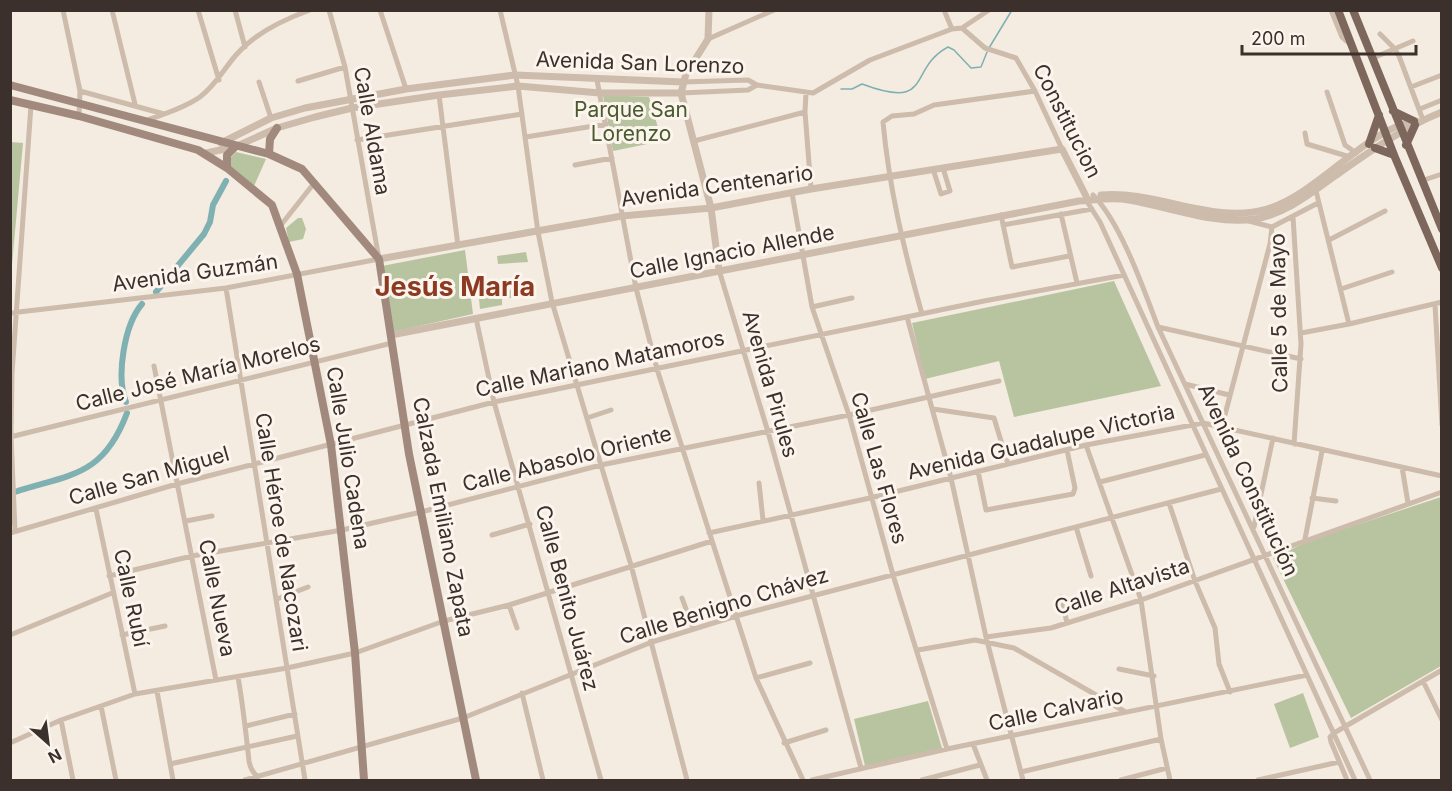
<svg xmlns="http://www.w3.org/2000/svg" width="1452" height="791" viewBox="0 0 1452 791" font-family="Inter,sans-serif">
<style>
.green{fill:#b8c4a0}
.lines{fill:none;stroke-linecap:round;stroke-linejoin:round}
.stream{stroke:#7fb0b2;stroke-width:1.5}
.canal{stroke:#7fb0b2;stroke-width:6}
.minor{stroke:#cdbbac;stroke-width:5}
.tertiary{stroke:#cdbbac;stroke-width:7}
.secondary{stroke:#a18a7d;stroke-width:8}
.primary{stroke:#7d675c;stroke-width:8}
.labels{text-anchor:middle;stroke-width:6;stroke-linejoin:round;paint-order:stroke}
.street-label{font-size:21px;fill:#3b302b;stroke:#fbf5ee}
.park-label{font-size:21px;fill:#4a5a2e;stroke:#fbf5ee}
.district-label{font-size:27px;font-weight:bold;fill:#8c3b22;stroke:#fbf5ee}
</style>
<rect width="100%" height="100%" fill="#f4ebe1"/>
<!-- green -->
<path class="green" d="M603,95L649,97L662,141L613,151Z
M11,142L23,143L11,276L10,142Z
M236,152L266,159L254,186L232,169L228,160Z
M298,218H302L306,229L303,239L289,242L286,228Z
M465,250L473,314L392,332L382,266Z
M526,252L528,262L498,264L497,256Z
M1114,281L1161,386L1014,417L999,361L925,379L912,323Z
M530,287L532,295L503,299L502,296V305L480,309L478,289L500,288L501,291Z
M1441,497V666L1351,718L1273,558L1311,540Z
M1303,693L1319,737L1290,748L1274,704Z
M928,701L942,748L865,766L854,719Z"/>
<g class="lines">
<!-- stream -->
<path class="stream" d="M989,48L1012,10
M841,89H852L862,84C934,111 907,69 948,47L954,50L971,68L981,67L987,52"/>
<!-- canal -->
<path class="canal" d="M156,292L204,234L210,222L213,205L226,181
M126,402C116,377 124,325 142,304
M15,492C70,474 103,477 127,413
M10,523L12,512"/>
<!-- minor -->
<path class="minor" d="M63,10L80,91L79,116
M112,10L135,104
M198,10L219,80
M235,10L245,47
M380,10L406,89
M500,10L518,86L538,232L552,302L631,565L687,780
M944,10L952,29
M1331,10L1342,37L1349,43
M962,28L989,10
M1380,34L1394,48L1399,56L1423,120
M708,39L774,10
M1373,58L1413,41
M597,80L636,288L657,369L756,678L803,780
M298,81L345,67
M259,82L271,118
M683,82L748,80L757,85L813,93L870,60L952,29L962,28L985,48L1016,58L1035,91L1062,149
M1411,87L1442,75
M80,91L164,114
M1327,92L1345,145L1356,153
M681,93L748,90L757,85
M806,93L805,112L811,189
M439,95L458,246
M1420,109L1442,100
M145,121C164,114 184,108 200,97C216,85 223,70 236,55C254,34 285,19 310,10
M1305,133L1307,144L1350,157
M526,137L606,124
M357,140L522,114
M694,141L805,112
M575,165L612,158
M933,169L941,194L950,191L943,168
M1421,181L1442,174
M1316,191L1349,324
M792,193L812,307L849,415L893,575L947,749
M1093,195C1121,223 1144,290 1158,327L1370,780
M1086,200L1100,222L1355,780
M1061,214L1077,283
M1001,215L1012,267L1069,256
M1293,217L1301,344L1294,444
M1249,221L1272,227L1318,203
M281,225L315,182
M1003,225L1092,209
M1329,240L1385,211
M719,270L768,432L861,768
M226,288L305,780
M1341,289L1392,272
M1435,305L1442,425
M812,307L852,298
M10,313L226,288L379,259L345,67L329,10
M922,314C904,250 889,188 883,122L892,116L914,114L934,105L1035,91
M907,317L951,478L986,637L1023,780
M476,318L494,402L601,780
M1158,327L1301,359
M1301,333L1349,324L1442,302
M154,366L216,680
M1185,384L1229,395
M933,409L994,418L1008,464
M587,418L611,410
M1222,426L1270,244L1272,227
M10,437L392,343
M1086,445L1141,600L1161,739L1170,780
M1402,467L1408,503
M978,471L986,510L1073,494L1075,488L1067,450
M1100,482L1205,455
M759,483L763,520
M1312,498L1336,501
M1169,503L1195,581L1215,628L1219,664L1230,692
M96,509L135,694
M186,521L212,516
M1076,527L1091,576
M1254,527L1273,438
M15,531L11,436L12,373L31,105
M10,533L177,484L494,402L984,301L1124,275
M709,533L870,498L1086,445L1203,423L1442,476
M492,535L530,524
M1305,539L1322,451
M109,576L192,556L342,530L421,512L601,465L849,415L999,381
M1061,597L1067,623
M682,598L693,628
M277,599L308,587
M509,605L517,628
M10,635L112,593
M122,635L165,626
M986,637L1051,628L1141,600L1442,492
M918,650L975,640L1014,648L1124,711
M1119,669L1154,676
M238,677C243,705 246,733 249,761C250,768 253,773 258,777
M756,678L810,663
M1423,681L1442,720
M157,691L173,780
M522,693L543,780
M101,706L116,780
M61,720L73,780
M246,726L295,714
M10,743L61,720L135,694L287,668L355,653L444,621L509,605L712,541
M784,743L826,730
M973,744L987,780
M170,764L297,736
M1021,772L1161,739
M245,780L463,718L652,642L736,616L1221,489
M812,780L947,749L1307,675
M922,780L980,765
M1121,780L1167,768
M1258,780L1339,762
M1347,780L1331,742L1330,737L1334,733L1442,670"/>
<!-- tertiary -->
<path class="tertiary" d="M709,10L708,39L686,74L681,93L711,208L719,270
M221,143L271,118L305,108L406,89L515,75L683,82
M206,153L235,147L277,128L315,117L352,108L439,95L518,86L600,93H681
M1101,195C1156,190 1213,225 1267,209C1317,195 1367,128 1416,121
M379,259L622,216L711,208L811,189L1062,149L1086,196
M391,335L1079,201C1096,200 1112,197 1129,200C1170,207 1214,225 1255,219C1286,214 1311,193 1335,176C1369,152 1404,127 1442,112"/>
<!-- secondary -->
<path class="secondary" d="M10,85L269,154L302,169L379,259L409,454L476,780
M10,100L79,116L198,150L227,168L272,205L297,274L331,445L355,653L364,780
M269,154L270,139L277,128
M227,168V155L235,147"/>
<!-- primary -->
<path class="primary" d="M1338,10L1394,155L1442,268
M1353,10L1442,229
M1393,111L1414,121
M1369,144L1379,115
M1406,145L1415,125
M1375,148L1394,155"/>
</g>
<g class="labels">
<!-- street labels -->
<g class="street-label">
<text transform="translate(640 63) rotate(2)" y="7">Avenida San Lorenzo</text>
<text transform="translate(1067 121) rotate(63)" y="7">Constitucion</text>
<text transform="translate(372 131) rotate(80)" y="7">Calle Aldama</text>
<text transform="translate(717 186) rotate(-8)" y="7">Avenida Centenario</text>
<text transform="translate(732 252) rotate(-11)" y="7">Calle Ignacio Allende</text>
<text transform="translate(195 273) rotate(-8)" y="7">Avenida Guzmán</text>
<text transform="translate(1279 313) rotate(-91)" y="7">Calle 5 de Mayo</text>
<text transform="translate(600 364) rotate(-12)" y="7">Calle Mariano Matamoros</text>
<text transform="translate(198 374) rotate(-14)" y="7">Calle José María Morelos</text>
<text transform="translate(770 384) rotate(74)" y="7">Avenida Pirules</text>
<text transform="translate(1041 442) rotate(-13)" y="7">Avenida Guadalupe Victoria</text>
<text transform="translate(348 458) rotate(81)" y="7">Calle Julio Cadena</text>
<text transform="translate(567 459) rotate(-14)" y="7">Calle Abasolo Oriente</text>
<text transform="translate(879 468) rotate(74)" y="7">Calle Las Flores</text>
<text transform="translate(149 476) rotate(-16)" y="7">Calle San Miguel</text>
<text transform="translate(1248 480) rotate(65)" y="7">Avenida Constitución</text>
<text transform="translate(443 517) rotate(79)" y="7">Calzada Emiliano Zapata</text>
<text transform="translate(281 532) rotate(81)" y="7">Calle Héroe de Nacozari</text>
<text transform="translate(1122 587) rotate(-18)" y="7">Calle Altavista</text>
<text transform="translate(131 598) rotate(78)" y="7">Calle Rubí</text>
<text transform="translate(217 598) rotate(79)" y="7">Calle Nueva</text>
<text transform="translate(567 598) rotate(75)" y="7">Calle Benito Juárez</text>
<text transform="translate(724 606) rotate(-17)" y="7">Calle Benigno Chávez</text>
<text transform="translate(1056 710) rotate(-12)" y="7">Calle Calvario</text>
</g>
<!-- park labels -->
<g class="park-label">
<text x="631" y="117">Parque San<tspan x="631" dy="24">Lorenzo</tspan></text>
</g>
<!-- district labels -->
<g class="district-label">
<text x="455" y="296">Jesús María</text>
</g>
</g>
<!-- border -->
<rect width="1452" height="791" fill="none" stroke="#3b302b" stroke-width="24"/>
<!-- north arrow -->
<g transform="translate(48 743) rotate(152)" stroke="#fbf5ee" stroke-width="4.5" paint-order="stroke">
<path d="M0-4.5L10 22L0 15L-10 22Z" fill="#3b302b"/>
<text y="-9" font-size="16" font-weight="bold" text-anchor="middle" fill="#3b302b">N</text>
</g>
<!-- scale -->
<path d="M1242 45v9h174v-9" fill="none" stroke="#3b302b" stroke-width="3"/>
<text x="1251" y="45" font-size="18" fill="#3b302b" stroke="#fbf5ee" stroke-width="4.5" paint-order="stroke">200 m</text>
</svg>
